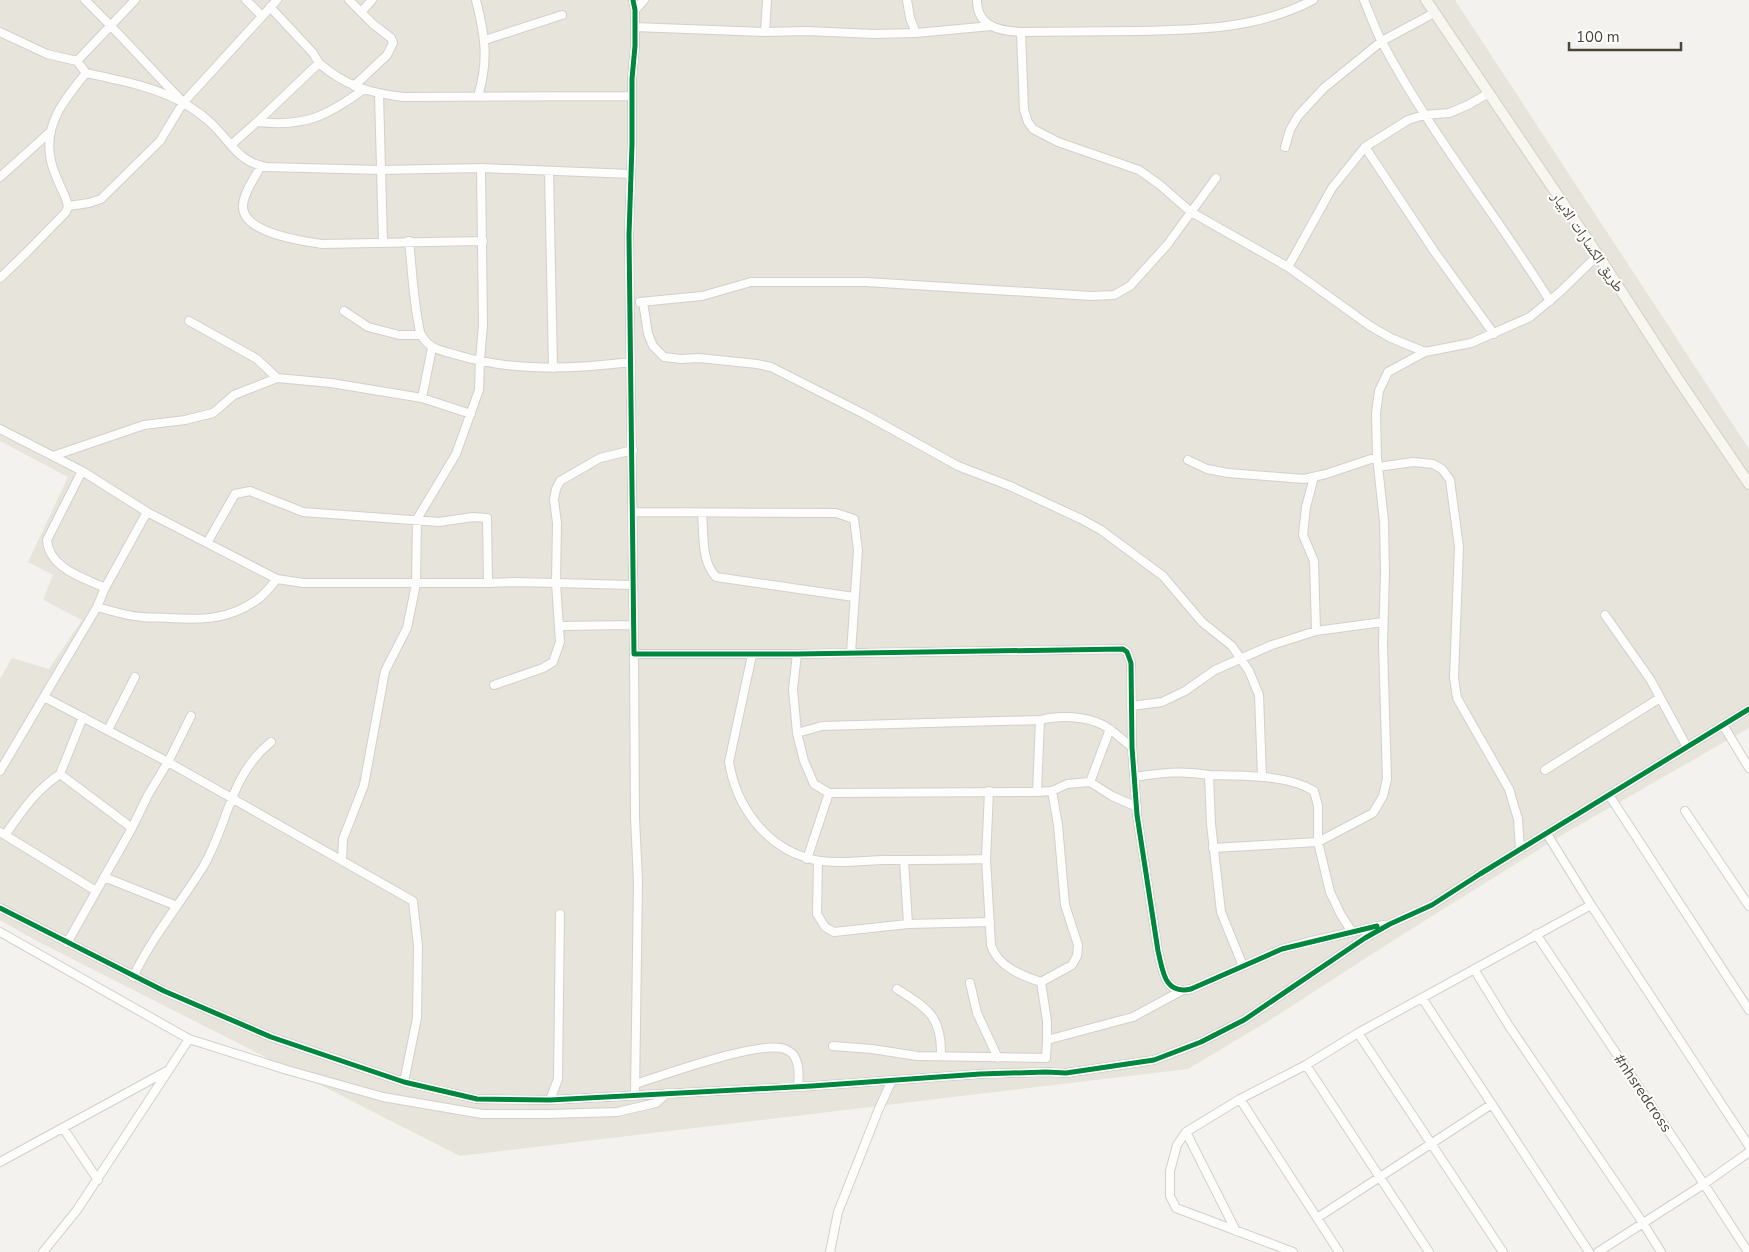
<svg xmlns="http://www.w3.org/2000/svg" width="1749" height="1252" viewBox="0 0 1749 1252" font-family="'Nunito Sans','Noto Naskh Arabic',sans-serif">
<style>
.residential{fill:#e7e4dc}
.lines{fill:none;stroke-linecap:round;stroke-linejoin:round}
.street-casing{stroke:#d2d0cb;stroke-width:10}
.secondary-casing{stroke:#d3cfc5;stroke-width:12}
.street{stroke:#fdfdfc;stroke-width:8}
.secondary{stroke:#f7f6f1;stroke-width:10}
.cycleway-casing{stroke:#fff;stroke-width:8}
.cycleway{stroke:#00873e;stroke-width:5}
.labels{text-anchor:middle;stroke-width:4;stroke-linejoin:round;paint-order:stroke}
.street-label{font-size:15px;fill:#4b4439;stroke:#fff}
</style>
<rect width="100%" height="100%" fill="#f4f2ee"/>
<!-- residential -->
<path class="residential" d="M0,0H1455L1749,449V728L1562,835L1397,938L1270,1020L1188,1069L460,1156L35,940L0,920V679L12,658L49,669L82,620L43,600L53,575L28,562L68,477L0,441Z"/>
<g class="lines">
<!-- street casing -->
<g class="street-casing">
<path id="street" d="M85,0C118,32 148,66 180,99
M246,0L262,16
M349,0L373,24L391,38L393,43L387,55L354,86
M476,0C485,36 489,60 478,96
M633,0L635,10V46L632,79V144L629,235L634,654H797L1123,649L1127,652L1131,663L1132,747L1137,815L1158,951C1163,971 1164,995 1191,989L1282,949L1307,942L1383,925
M907,0L910,18L916,33L991,26
M977,0C977,27 1000,31 1021,32C1060,32 1098,31 1137,31C1197,30 1258,29 1313,0
M1364,0C1370,14 1375,29 1382,42C1430,133 1496,214 1550,301
M635,10L644,0
M361,12L372,0
M635,27L765,32L806,31L874,34L916,33
M0,32L47,54L77,61L86,73C119,80 152,86 182,102C192,108 205,117 213,125C232,144 239,162 266,167L380,170L481,168L631,174
M765,32L767,0
M1021,32L1024,110L1028,122L1033,129L1058,142L1139,170L1160,185L1191,212L1288,267L1370,326L1391,338L1425,352L1471,343L1530,317L1560,292L1598,255
M485,40L562,15
M77,61L135,0
M319,63C345,86 370,93 403,97L632,96
M1489,93L1468,105L1449,113L1424,115L1408,120L1365,147L1434,251L1494,334
M379,94L383,242
M257,122C304,127 326,117 364,89
M231,145L257,122L319,63L313,53L270,7
M1285,147L1290,130L1298,116L1324,88L1382,41L1434,13
M261,166C255,177 244,192 243,205C241,233 302,241 322,244L483,241
M549,171L553,368
M0,177L49,133
M68,206L89,203L101,199L160,141L183,103L277,0
M409,241C412,268 413,295 418,321C419,326 419,332 422,336C429,349 443,351 457,355C514,372 573,369 631,362
M1288,267L1332,188L1365,147
M0,278L26,253L66,212L68,206L66,199C61,186 51,170 50,155C45,122 66,98 86,73
M640,302L702,296L751,282H866L1091,296L1114,295L1130,286L1167,245L1216,178
M643,302L648,334L653,346L664,357L681,359L699,358L757,364L771,367L866,415L958,466L1010,486L1081,519L1101,530L1163,576L1202,622L1232,646L1249,671L1259,695L1262,776
M344,311L368,327L399,335H421
M189,321L257,359L277,378
M422,398L432,348
M0,429L82,471L147,512L277,579L303,583H488L487,518L473,517L439,522L303,512L250,491L235,494L207,543
M53,456L144,425L185,420L213,413L234,395L277,378L331,383L422,398L471,414
M1188,460L1207,469L1228,473L1304,479L1326,474L1377,457
M1378,467L1413,462L1433,464L1442,469L1450,480L1459,547L1454,678L1457,698L1509,789L1518,819L1520,849
M82,471L47,540C49,568 82,577 105,588
M1314,477L1306,507L1303,535L1314,561L1316,631
M632,512L836,513L854,519L858,550L851,653
M702,513C704,535 701,561 716,577L854,597
M488,583L515,582L556,583L560,642L553,662L543,668L494,685
M632,585L556,583L557,523L554,500L556,489L560,481L600,458L633,450
M97,607C112,611 127,616 142,617C151,618 160,617 169,618C202,620 230,620 258,599C265,594 271,586 277,579
M1605,615L1650,679L1687,747
M559,626L633,625
M634,654L635,818L638,881L635,1095
M752,655L729,762C736,805 764,845 807,858C829,865 860,861 883,860C917,860 952,860 986,859
M44,697L168,762L413,901L418,946L417,1018L404,1082
M1131,706L1162,702L1185,691L1215,670L1272,645L1316,631L1383,622
M1723,725L1749,768
M108,730L135,677
M797,733L793,689L797,654
M1132,747C1122,740 1114,731 1103,725C1086,716 1059,715 1040,720L822,726L797,733L804,761L814,784L829,793L1037,792L1052,791L1067,784L1090,782L1112,796L1137,807
M1545,770L1660,698
M0,771L97,607L105,588L147,512
M60,774L83,717
M1209,775C1240,776 1287,774 1314,791L1318,806V842L1330,892L1341,915L1352,932
M1134,777C1160,773 1183,770 1209,775L1211,824L1221,912L1243,966
M1090,782L1110,729
M989,791L986,859L991,945C997,966 1022,976 1041,982L1047,1021V1040L1133,1017L1181,991
M1037,792L1040,720
M1609,795L1749,1010
M1685,811L1749,906
M0,832L96,891
M5,835C23,810 34,792 60,774L132,828
M1213,848L1318,842L1373,813L1383,796L1387,779L1383,644L1385,571L1384,521L1377,457L1376,413L1379,391L1388,372L1425,352
M807,859L829,793
M904,860L908,924
M342,861L343,839L364,785L385,671L407,628L416,584L417,519L456,454L479,390L480,360L483,325L481,168
M818,861L817,914L825,927L834,932L908,924L990,922
M104,877L177,906
M1591,905L1749,1146
M0,908L164,991L271,1037L404,1082L477,1099L550,1100L812,1086L980,1074L1046,1072L1066,1073L1154,1060L1201,1042L1244,1020L1365,938L1390,924L1432,905L1480,874L1749,709
M0,932L189,1039L287,1070L383,1097L482,1114H549L617,1112L656,1103L667,1093
M1536,934L1704,1184L1748,1252
M67,943L132,828L148,795L168,762L191,716
M1474,969L1509,1026L1643,1223L1661,1252
M133,977C152,937 180,904 203,867C229,823 229,776 271,742
M1041,982L1072,965L1077,956L1078,945L1065,905L1058,825L1052,791
M970,983L977,1013L998,1058
M897,989C928,1009 942,1016 941,1056
M1422,998L1589,1252
M1358,1033L1503,1252
M833,1046L872,1049L917,1056L1046,1058L1047,1040
M1306,1065L1429,1252
M635,1084C665,1075 759,1040 785,1049C787,1050 793,1053 794,1056C799,1063 799,1077 798,1086
M1240,1099L1339,1252
M550,1100L558,1079L560,914
M63,1128L98,1180
M1186,1132L1236,1231
M0,1162L167,1071
M1317,1218L1492,1104
M43,1252L77,1210L189,1039
M830,1252L838,1212L878,1111L892,1080
M1293,1252L1176,1208L1170,1196V1171L1177,1145L1186,1132L1240,1099L1306,1065L1358,1033L1591,905L1547,834
M1598,1252L1704,1184L1749,1152"/>
</g>
<!-- secondary casing -->
<g class="secondary-casing">
<path id="secondary" d="M1426,0L1598,255L1678,379L1749,484"/>
</g>
<!-- street -->
<use href="#street" class="street"/>
<!-- secondary -->
<use href="#secondary" class="secondary"/>
<!-- cycleway casing -->
<g class="cycleway-casing">
<path id="cycleway" d="M633,0L635,10V46L632,79V144L629,235L634,654H797L1123,649L1127,652L1131,663L1132,747L1137,815L1158,951C1163,971 1164,995 1191,989L1282,949L1377,926
M0,908L164,991L271,1037L404,1082L477,1099L550,1100L812,1086L980,1074L1046,1072L1066,1073L1154,1060L1201,1042L1244,1020L1365,938L1390,924L1432,905L1480,874L1749,709"/>
</g>
<!-- cycleway -->
<use href="#cycleway" class="cycleway"/>
</g>
<g class="labels">
<!-- street labels -->
<g class="street-label">
<text transform="translate(1588 242) rotate(56)" y="5">طريق الكسارات الابيار</text>
<text transform="translate(1643 1093) rotate(56)" y="5">#nhsredcross</text>
</g>
</g>
<!-- scale -->
<path d="M1569 42v8h112v-8" fill="none" stroke="#4b4439" stroke-width="2.5"/>
<text x="1576" y="42" font-size="15" fill="#4b4439" stroke="#ffffff" stroke-width="4" paint-order="stroke">100 m</text>
</svg>
